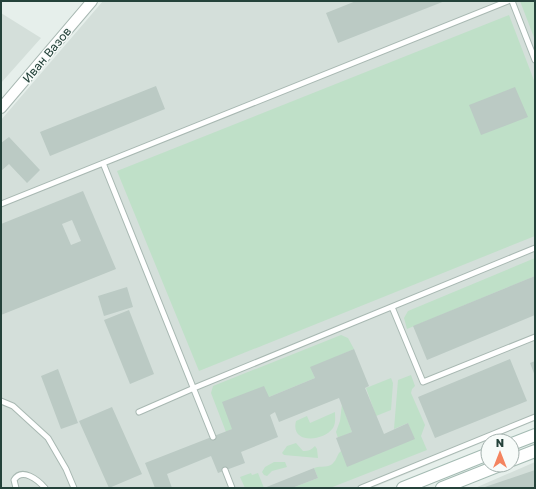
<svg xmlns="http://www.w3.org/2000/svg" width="536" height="489" viewBox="0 0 536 489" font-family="'Golos Text',sans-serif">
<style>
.built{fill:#d4dfda}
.green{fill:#bfe0c8}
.building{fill:#bbcac4;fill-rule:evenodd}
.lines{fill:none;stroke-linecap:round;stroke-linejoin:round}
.lane-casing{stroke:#a8b8b2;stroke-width:7}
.street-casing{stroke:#a8b8b2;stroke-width:12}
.secondary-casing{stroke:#a4bbb3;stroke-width:14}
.lane{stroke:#fff;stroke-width:5}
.street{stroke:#fff;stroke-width:10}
.secondary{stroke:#fff;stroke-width:12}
.labels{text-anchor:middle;stroke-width:3;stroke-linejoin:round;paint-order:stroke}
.street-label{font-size:12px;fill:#24423a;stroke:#f7fbf9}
</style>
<rect width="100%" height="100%" fill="#e6efeb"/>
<!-- built -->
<path class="built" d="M103,1H535V421L372,488H1V120Z
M1,13L41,38L1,83Z
M535,462V488H475Z"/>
<!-- green -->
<path class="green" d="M520,1H535V40Z
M509,15L535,83V236L199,371L117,171Z
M535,258V276L407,329L404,318L408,311Z
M341,335L348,338L354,349L311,368L315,378L269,397L232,429L226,432L211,393L213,386Z
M411,375L415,386L412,389L411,393L425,425L421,436L427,450L330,488H292L318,478L314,468C321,465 329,469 334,462C336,460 337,456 339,453L341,451L414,439L408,423L394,429L398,380Z
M391,378L393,383L391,410L376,416L366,388Z
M342,404L352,432L338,438L336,432L340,421Z
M335,412C335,418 336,423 333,428C323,442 290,444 296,421L307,416L310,423Z
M296,443L303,451C309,451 311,450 315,446L317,449L318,458L284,455L282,453L287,446Z
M274,462H285L287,467L272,471L267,476L264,475L262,472L265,467Z
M251,473L252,475L258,473L264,488H245L240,477Z"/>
<!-- building -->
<path class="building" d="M356,1H445L338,43L326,13Z
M156,86L165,109L50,156L40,132Z
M515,87L528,117L481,135L469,105Z
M9,137L40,170L27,183L9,164L1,171V143Z
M83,191L116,269L1,315V224ZM72,220L81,241L71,245L62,224Z
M535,276V315L427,360L413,326Z
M127,287L133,307L104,316L98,296Z
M129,310L154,374L130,384L104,320Z
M354,349L369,386L365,388L384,434L408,423L415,439L347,467L336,438L352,432L339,398L279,422L275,412L270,415L278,437L241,452L245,463L218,473L211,456L167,474L172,488H155L145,463L232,429L222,402L264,386L269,397L315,378L310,367Z
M510,359L527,401L435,438L418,397Z
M535,361V376L530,363Z
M58,369L78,423L61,429L41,376Z
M112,407L142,474L109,488L79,421Z
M314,468L318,478L292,488H264Z
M535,470V488H482Z"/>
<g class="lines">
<!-- lane casing -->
<g class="lane-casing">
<path id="lane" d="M512,1L535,60
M103,163L213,437
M1,204L508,1
M392,307L423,382L535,337
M1,401L13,406L48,438L66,469L74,488
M139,412L194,388L535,248
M225,470L232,488
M16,488L14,480C22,467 38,480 45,488
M361,488L535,417"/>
</g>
<!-- street casing -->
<g class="street-casing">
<path id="street" d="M1,108L92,1"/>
</g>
<!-- secondary casing -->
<g class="secondary-casing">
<path id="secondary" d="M512,444L535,435
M512,460L535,451
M403,488L488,454
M442,488L500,465"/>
</g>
<!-- lane -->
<use href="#lane" class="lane"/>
<!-- street -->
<use href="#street" class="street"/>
<!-- secondary -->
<use href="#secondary" class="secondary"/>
</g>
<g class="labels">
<!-- street labels -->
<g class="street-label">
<text transform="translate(47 55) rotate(-50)" y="4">Иван Вазов</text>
</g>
</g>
<!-- border -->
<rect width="536" height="489" fill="none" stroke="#24423a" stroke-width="4"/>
<!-- north arrow -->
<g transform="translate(500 453)"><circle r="19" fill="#f7fbf9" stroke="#a3b1ad"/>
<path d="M0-3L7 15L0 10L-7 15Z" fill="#f4845f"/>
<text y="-6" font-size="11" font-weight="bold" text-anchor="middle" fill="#24423a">N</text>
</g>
</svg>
